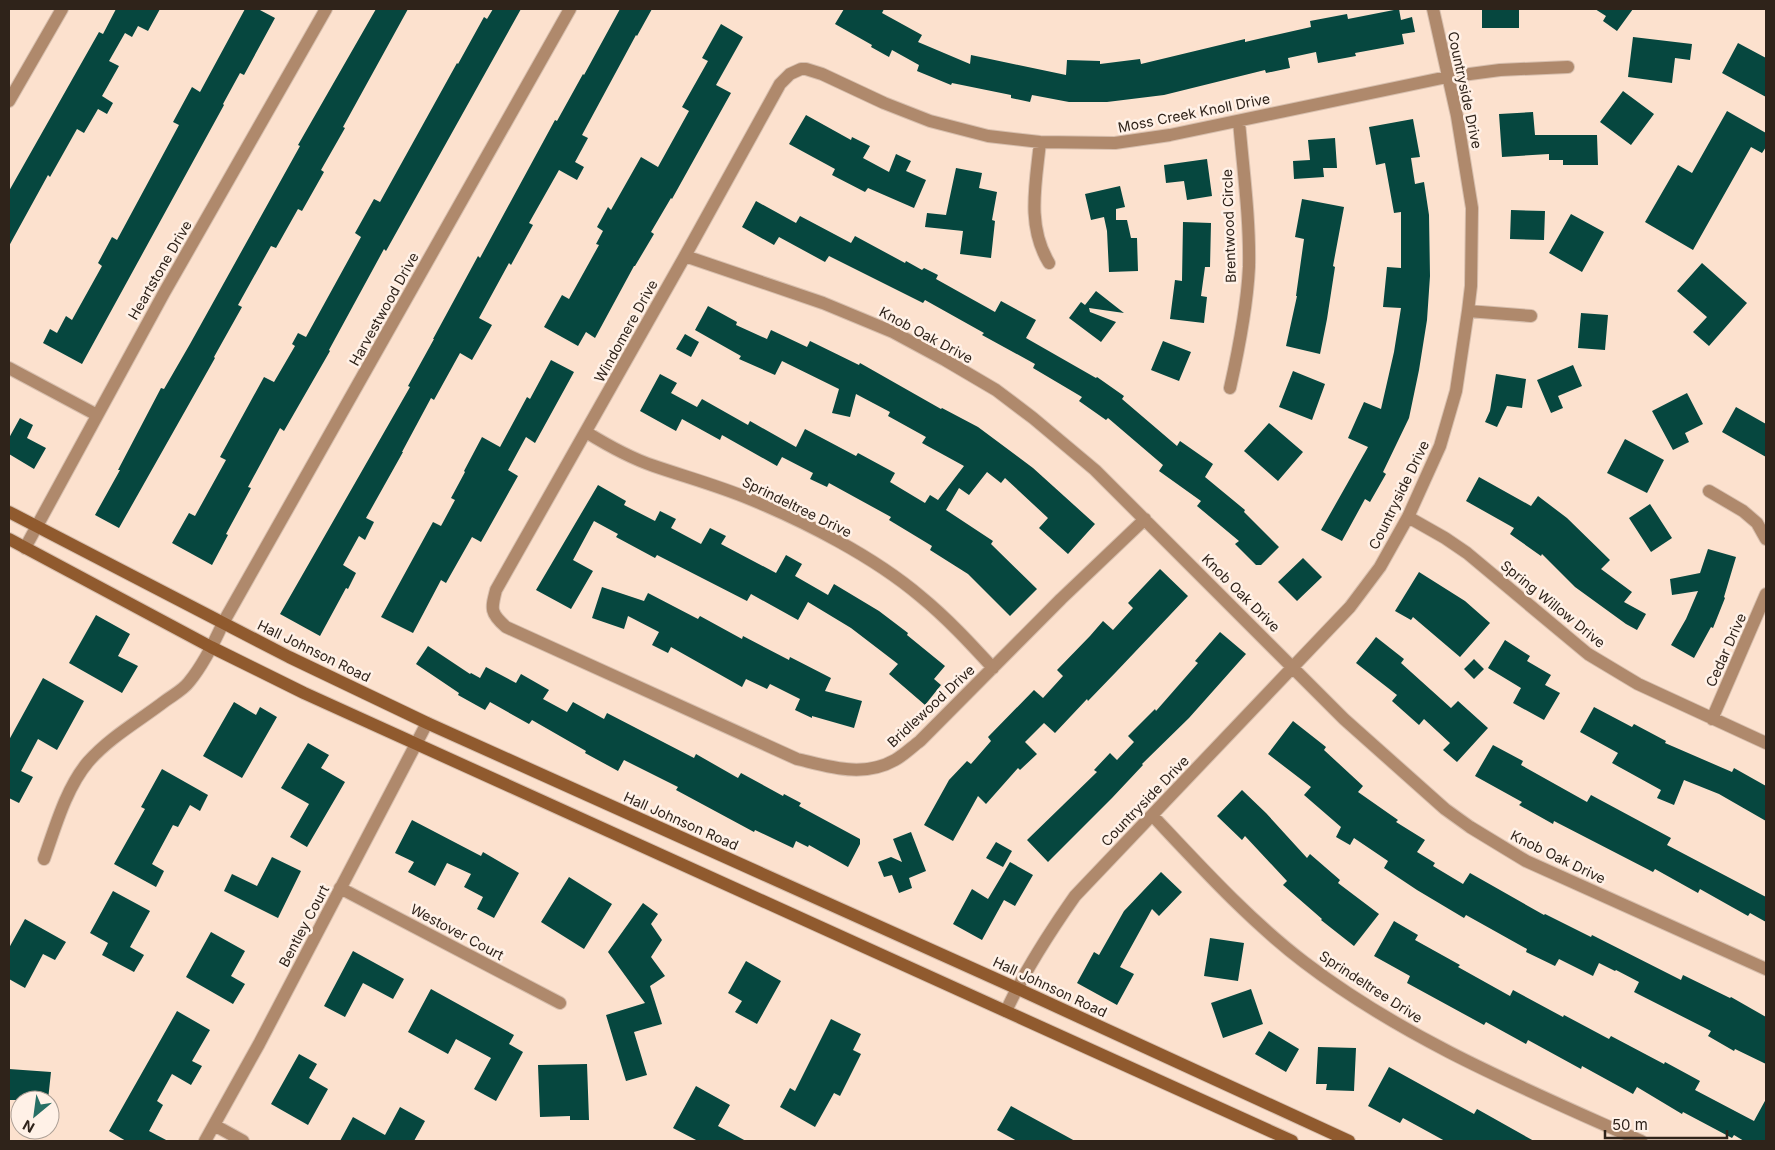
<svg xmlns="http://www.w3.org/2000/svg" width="1775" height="1150" viewBox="0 0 1775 1150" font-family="Inter,sans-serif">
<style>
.building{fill:#06473f}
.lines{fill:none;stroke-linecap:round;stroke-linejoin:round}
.minor-casing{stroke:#d7bfae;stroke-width:14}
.secondary-casing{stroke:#d7bfae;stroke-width:14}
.minor{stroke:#af896c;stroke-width:12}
.secondary{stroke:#905a2e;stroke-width:12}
.labels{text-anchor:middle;stroke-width:5;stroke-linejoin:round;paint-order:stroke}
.street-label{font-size:14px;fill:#2f231a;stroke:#fff1e7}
</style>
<rect width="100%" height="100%" fill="#fce1ce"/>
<!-- building -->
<path class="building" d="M116,9H160L148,31L138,26L132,37L125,33L109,61L119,66L102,96L113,103L107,114L98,109L84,133L77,129L50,177L48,175L9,246V191L99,32L103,34Z
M245,9H258L275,18L244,75L240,73L223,104L224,105L82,364L43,343L50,329L57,333L66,316L72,320L102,266L98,263L112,237L117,240L179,125L173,122L192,87L200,92Z
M376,9H408L343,127L345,128L321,170L324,172L302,211L298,209L276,248L271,246L238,305L242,307L214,357L215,358L119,528L95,515L120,470H118L161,388L164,389L190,344L300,146L298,145Z
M493,9H521L386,251L384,249L329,350L330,351L284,431L280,428L248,487L251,488L226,534L228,535L212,565L172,543L189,513L195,516L226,460L220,457L264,377L274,382L295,346L292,344L298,333L306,337L361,237L355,233L374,199L380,202L457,63L458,64L484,17L487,19Z
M620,9H652L637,36L636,35L582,135L588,138L575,162L584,167L577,180L559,170L529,223L533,225L511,265L509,263L479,318L492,325L472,360L460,353L434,400L431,398L402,452H403L366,518L374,522L365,540L359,536L343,565L356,573L348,589L346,588L320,636L280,614L410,387L408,386L434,339H433L478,256L480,258L555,120L557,121L583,74L584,75Z
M844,9H884L882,13L922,35L918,42L970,64L971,55L1066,75L1067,60L1100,61V64L1140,59L1141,64L1245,39V42L1311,27L1310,21L1347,14L1348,19L1399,9L1401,20L1412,17L1415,32L1402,34L1404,44L1355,53L1356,56L1318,63L1316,52L1288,58L1290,68L1266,73L1265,70L1164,95L1107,102H1069L1032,95L1030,102L1011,98V95L952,83L951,85L917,71L919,65L892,50L889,57L871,47L872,45L835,24Z
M1482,9H1519V28H1482Z
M1595,9H1633L1617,31L1603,21L1606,16Z
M721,24L743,37L716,85L731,93L672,199L671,198L651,232L654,234L635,266H634L595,338L586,332L578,346L544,327L562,295L569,299L599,245L596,244L603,231L597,227L608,207L611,210L641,157L658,167L689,111L682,107L708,61L702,58Z
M1633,37L1692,44L1690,60L1675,58L1672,83L1628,77Z
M1738,43L1766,58V97L1722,73Z
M1623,91L1654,114L1631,145L1600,122Z
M1727,111L1766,133V147L1762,153L1751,147L1693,250L1645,222L1678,165L1692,173Z
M1533,112L1535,135H1597L1598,165H1563V160H1549V154L1502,157L1499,114Z
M806,115L851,140L852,137L870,146L863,158L889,172L896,154L911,161L906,171L926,180L914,208L868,188L865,192L832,175L835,169L789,144Z
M1413,119L1420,157L1411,158L1415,184L1424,182L1429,215L1430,276L1427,320L1419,370L1409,418L1383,472L1386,474L1370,502L1365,499L1342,541L1321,530L1368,447L1348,438L1364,402L1381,409L1394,352L1401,308L1383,307L1387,267L1401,268V212L1394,213L1385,163L1376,165L1369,127Z
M1335,138L1337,168H1323L1324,177L1294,179L1293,161L1310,160L1308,140Z
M1207,159L1212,196L1187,200L1184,181L1166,183L1164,165Z
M956,168L982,173L979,188L997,192L992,220L995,221L991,258L960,254L963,231L925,227L927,213L946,215Z
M1120,186L1125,207L1116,209V220H1127L1131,238H1137L1138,271L1109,272L1107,231L1104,217L1091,220L1085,194Z
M1302,199L1344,207L1333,266L1335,267L1327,319L1320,354L1286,346L1297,296H1296L1304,239L1295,237Z
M756,201L796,223L800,216L851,243L855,236L905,263L906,261L922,270L924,268L938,275L936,279L995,312L1001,301L1036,320L1026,338L1096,378L1097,377L1124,396L1122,399L1177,446L1180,441L1213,464L1205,477L1245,510L1244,512L1279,547L1261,565H1256L1235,544L1239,541L1197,506L1201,501L1159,471L1163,465L1108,418L1106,420L1079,401L1082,397L1033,368L1035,364L982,335L984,333L925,300L923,303L829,256L825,262L779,237L774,245L742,227Z
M1511,210L1545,211L1544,240L1510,239Z
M1571,214L1604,232L1582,272L1549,253Z
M1183,222L1211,223L1210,267H1205L1201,296L1207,297L1204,323L1170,319L1175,280L1182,281Z
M1702,263L1747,303L1709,346L1693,332L1707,317L1677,291Z
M1096,291L1124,313L1089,308L1090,312L1116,322L1101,342L1069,318L1081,302L1085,305Z
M708,306L737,322L736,325L767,339L771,330L807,347L810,341L859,365L860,363L941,409L942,408L978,427L1033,468L1095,524L1068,554L1039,528L1048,518L1005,478L1001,483L987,472L969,495L959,488L946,510L993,541L991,544L1037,589L1010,616L968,574L930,550L932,546L889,520L891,517L829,483L827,487L810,479L813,473L782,457L777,466L722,435L720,440L682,419L676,431L640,411L660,374L677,383L671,393L697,407L702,399L748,425L750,421L796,447L805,429L856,456L858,453L895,473L890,482L925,503L930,495L938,500L964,466L922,443L926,437L888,416L890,412L856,394L850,417L832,413L839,389L782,361L775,375L739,359L741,356L695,330Z
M1581,313L1608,315L1605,350L1578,348Z
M685,334L699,342L691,357L676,349Z
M1163,341L1191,352L1179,381L1151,370Z
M551,360L574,372L535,443L526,437L508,470L518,476L481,542L472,537L446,583L441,580L413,633L381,617L433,522L441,526L455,500L451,498L465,472L464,471L482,437L500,447L527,397L530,399Z
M1573,365L1582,386L1558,396L1563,408L1551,413L1537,380Z
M1293,371L1325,384L1312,420L1279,407Z
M1496,374L1526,379L1522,408L1507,406L1497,427L1485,422L1490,411Z
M1687,393L1703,424L1685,433L1689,442L1673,450L1652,411Z
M1736,407L1766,424V457L1722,432Z
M20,418L33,425L27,438L46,448L34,469L9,454V438Z
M1269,423L1303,452L1278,481L1244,451Z
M1625,439L1664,460L1647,493L1607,473Z
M1479,477L1531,506L1538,496L1567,518L1610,560L1601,569L1632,592L1624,602L1646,614L1637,630L1626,624L1575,587L1542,554L1541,556L1510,534L1514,528L1466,501Z
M598,485L626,501L624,505L655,521L660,511L676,519L671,528L701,544L710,528L726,536L721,544L776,573L786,555L802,564L795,576L828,595L834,584L879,611L908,633L907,635L945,666L934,679L941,685L925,705L889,674L898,664L851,628L808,602L798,620L751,594L747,601L657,555L655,558L616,537L618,534L594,521L573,560L593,571L571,609L536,590Z
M1650,504L1672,538L1651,552L1629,518Z
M1708,549L1736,557L1724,597L1725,598L1713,628L1711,627L1694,658L1671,645L1686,619L1698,591L1672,595L1670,579L1700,573Z
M1303,558L1322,577L1297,601L1278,582Z
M1160,569L1188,596L1116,672L1088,701L1087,699L1055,733L1044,723L1025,742L1037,754L1020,770L1018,768L986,804L978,796L953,841L924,825L949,780L967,761L971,764L991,741L988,737L1034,690L1043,698L1063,676L1057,670L1090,636L1103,621L1113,630L1133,608L1128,603Z
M1419,572L1465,601L1490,623L1460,657L1413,617L1411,620L1395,611Z
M602,587L644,601L648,593L698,619L700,616L742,639L743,636L789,660L790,657L831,678L825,691L862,701L854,728L812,716V718L795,710L800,699L770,684L767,689L746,679L742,687L671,647L668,653L652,645L659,632L628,616L624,629L592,618Z
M96,615L130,634L118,656L138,666L122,693L69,663Z
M1220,632L1246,654L1189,718L1142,764L1143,765L1112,798L1048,862L1027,840L1097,772L1094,770L1110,753L1117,760L1134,742L1128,736L1155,709L1156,711L1198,663L1195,661Z
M1376,637L1404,659L1401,663L1451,708L1458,701L1488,728L1457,762L1443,750L1450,743L1424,719L1419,725L1392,701L1397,695L1356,663Z
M1505,640L1530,656L1527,661L1551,675L1545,685L1560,693L1544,720L1513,703L1521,688L1488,668Z
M428,646L470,674L471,673L480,678L486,667L516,683L521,674L549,690L543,699L567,712L573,702L604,719L607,713L694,758L696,754L738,778L741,773L783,796L784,794L801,803L799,806L860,839V844L848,867L809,845L808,847L796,841L793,848L755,830L754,832L676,790L678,787L624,760L618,771L585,753L586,751L532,720L529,724L490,702L485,710L458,695L459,693L416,664Z
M1474,659L1484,669L1474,679L1464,669Z
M43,678L84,701L57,750L38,739L21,771L33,777L19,803L9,798V740Z
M234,702L256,715L260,707L277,717L242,778L203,756Z
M1594,707L1632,727L1634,724L1666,741L1665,743L1732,772L1734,768L1766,786V821L1719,794L1684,780L1674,805L1657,798L1661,790L1612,763L1618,753L1580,732Z
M1293,721L1326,747L1324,750L1363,786L1358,792L1398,820L1396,822L1425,840L1417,852L1435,863L1433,866L1463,884L1470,873L1544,915L1545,914L1591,937L1592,935L1681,980L1683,975L1730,998L1731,997L1766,1017V1064L1735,1049L1734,1051L1708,1036L1711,1031L1634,992L1639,982L1616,970L1615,971L1599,963L1593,976L1559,959L1555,966L1526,952L1527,949L1466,915L1464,918L1417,890L1384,868L1388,861L1354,838L1350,845L1336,837L1341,827L1304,795L1311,787L1268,754Z
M308,743L329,755L321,768L345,782L307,847L290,837L309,804L281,788Z
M1493,745L1523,761L1521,765L1587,802L1591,795L1671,838L1667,845L1766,897V922L1750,913L1748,916L1700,889L1698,893L1655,869L1653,872L1554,821L1553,824L1519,805L1522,802L1475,776Z
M162,769L208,795L200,811L190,805L178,827L173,825L152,864L164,871L156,887L114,864L145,809L141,807Z
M1242,790L1266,813L1307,858L1310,854L1340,880L1338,883L1379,914L1354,946L1321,920L1322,919L1283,885L1287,881L1245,836L1242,840L1217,816Z
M412,820L481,856L483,852L519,873L494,918L477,909L483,897L464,887L471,874L447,863L435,886L408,872L414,862L395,853Z
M911,832L926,871L909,878L912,888L899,893L892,875L884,877L878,862L891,857L902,862L893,839Z
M996,842L1012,851L1003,867L986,858Z
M272,857L301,871L278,918L224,891L232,874L257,886Z
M1010,862L1033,875L1015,906L1004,900L982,940L953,924L972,889L988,899Z
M1161,872L1182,892L1159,916L1152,909L1120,967L1134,974L1117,1005L1077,983L1094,952L1099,955L1124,911Z
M569,877L612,904L584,949L541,922Z
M113,891L150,911L130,947L144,955L134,972L102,955L108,943L90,933Z
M643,903L658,914L651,924L662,940L651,957L665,976L650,986L662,1024L634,1032L647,1075L626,1081L606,1015L645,1003L608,952Z
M25,919L66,942L55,960L43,954L25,988L9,979V948Z
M1394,921L1418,935L1415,940L1460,965L1458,967L1510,996L1513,990L1563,1017L1564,1015L1609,1039L1611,1036L1664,1064L1665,1062L1700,1081L1695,1090L1754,1121L1766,1099V1141H1744L1734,1135L1732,1138L1683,1112L1682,1114L1637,1087L1633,1094L1582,1066L1581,1069L1528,1040L1526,1044L1486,1022L1484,1025L1407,983L1410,976L1374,956Z
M211,932L245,951L231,976L245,984L233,1004L186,977Z
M1210,938L1244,943L1238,981L1204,976Z
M353,951L404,979L393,999L363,983L345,1017L324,1006Z
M746,961L781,981L757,1024L735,1012L742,1001L728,993Z
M431,989L514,1035L509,1044L523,1052L496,1101L474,1089L491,1058L456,1039L448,1054L408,1032Z
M1251,989L1263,1024L1223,1038L1211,1003Z
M177,1011L210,1030L192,1061L202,1066L191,1085L172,1074L157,1101L163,1105L149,1131L168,1141H126L109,1131Z
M831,1019L861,1034L853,1050L861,1054L840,1096L834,1093L815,1127L780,1107L790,1088L795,1091Z
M1269,1031L1299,1049L1286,1072L1255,1054Z
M1318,1047L1356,1048L1354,1091L1326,1090L1327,1084H1316Z
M299,1054L317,1064L309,1078L328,1089L308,1125L271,1104Z
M587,1064L589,1120H570V1116L540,1117L538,1065Z
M1389,1067L1474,1114L1477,1109L1534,1141H1445L1403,1118L1400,1123L1368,1106Z
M9,1069L51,1072L48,1100H9Z
M696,1086L730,1105L718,1126L746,1141H698L673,1128Z
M1011,1106L1075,1141H1017L997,1130Z
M400,1107L425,1121L414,1141H340L353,1117L385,1135Z"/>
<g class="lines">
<!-- minor casing -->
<g class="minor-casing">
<path id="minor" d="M9,101L62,9
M1040,142C1036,183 1026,225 1049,263
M685,256L823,303L893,332L945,360L996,390L1033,418L1095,470L1344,719L1445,809L1470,827L1526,861L1766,969
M1468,311L1531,316
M9,368L97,415
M1230,388C1239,348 1247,308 1249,267C1250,218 1243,169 1239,121
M586,432C607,445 630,458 654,466C686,477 719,486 750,499C806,522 874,557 920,596C947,618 970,643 993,668
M1709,491L1743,511L1757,523L1766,539
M1408,517L1445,538L1467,553L1588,654L1638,684L1766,743
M1145,519L1061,599L920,741C912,747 904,755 895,760C863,778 831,767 797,759L506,627C490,613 491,609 496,590L685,256L780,84L790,74L801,69H806L822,74L884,103L930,121L988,136L1040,142L1115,143L1170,135L1447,77L1500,70L1568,67
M25,548L164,293L326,9
M1712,719L1766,594
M1152,815C1200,866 1248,919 1304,962C1406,1040 1525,1089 1641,1141
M44,859C55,828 66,788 88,762C110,737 139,721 165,701C173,695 183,690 189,682C203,665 214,643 223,623L570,9
M340,888L560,1003
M1006,1011C1025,970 1049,933 1075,896L1350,607L1380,567L1408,517L1440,446L1456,391L1468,311L1471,286L1472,208L1457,116L1433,9
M214,1125L243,1141
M205,1141L259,1044L427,723"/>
</g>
<!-- secondary casing -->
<g class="secondary-casing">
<path id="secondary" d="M9,512L289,657L427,723L1016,988L1349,1141
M9,539L211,647L304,693L1292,1141"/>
</g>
<!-- minor -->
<use href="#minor" class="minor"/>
<!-- secondary -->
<use href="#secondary" class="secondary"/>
</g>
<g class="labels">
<!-- street labels -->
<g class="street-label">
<text transform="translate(1465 90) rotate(78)" y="5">Countryside Drive</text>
<text transform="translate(1194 113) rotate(-11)" y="5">Moss Creek Knoll Drive</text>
<text transform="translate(1229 226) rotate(-92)" y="5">Brentwood Circle</text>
<text transform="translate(160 270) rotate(-60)" y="5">Heartstone Drive</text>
<text transform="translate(384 309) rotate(-61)" y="5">Harvestwood Drive</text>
<text transform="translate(626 331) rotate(-61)" y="5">Windomere Drive</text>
<text transform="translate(926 335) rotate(28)" y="5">Knob Oak Drive</text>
<text transform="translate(1399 495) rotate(-64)" y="5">Countryside Drive</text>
<text transform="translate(797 507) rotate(26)" y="5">Sprindeltree Drive</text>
<text transform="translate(1241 593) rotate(45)" y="5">Knob Oak Drive</text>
<text transform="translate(1553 604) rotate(39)" y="5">Spring Willow Drive</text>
<text transform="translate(1726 650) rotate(-66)" y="5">Cedar Drive</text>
<text transform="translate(314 651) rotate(26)" y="5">Hall Johnson Road</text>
<text transform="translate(931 706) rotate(-43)" y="5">Bridlewood Drive</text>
<text transform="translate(1145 801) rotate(-46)" y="5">Countryside Drive</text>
<text transform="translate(681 821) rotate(24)" y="5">Hall Johnson Road</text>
<text transform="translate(1558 857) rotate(26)" y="5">Knob Oak Drive</text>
<text transform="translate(304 926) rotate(-62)" y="5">Bentley Court</text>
<text transform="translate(457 932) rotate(28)" y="5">Westover Court</text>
<text transform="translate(1050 987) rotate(25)" y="5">Hall Johnson Road</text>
<text transform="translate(1371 987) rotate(33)" y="5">Sprindeltree Drive</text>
</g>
</g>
<!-- border -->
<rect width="1775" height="1150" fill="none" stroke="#2f231a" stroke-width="20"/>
<!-- north arrow -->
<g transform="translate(35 1115) rotate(209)"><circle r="24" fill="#fff1e7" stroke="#ac9f95"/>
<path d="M0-4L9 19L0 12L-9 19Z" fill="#276f65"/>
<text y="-8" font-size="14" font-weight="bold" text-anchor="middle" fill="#2f231a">N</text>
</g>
<!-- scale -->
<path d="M1605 1130v8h122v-8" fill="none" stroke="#2f231a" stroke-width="2.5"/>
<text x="1612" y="1130" font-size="15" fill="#2f231a" stroke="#fff1e7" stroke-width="4" paint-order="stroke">50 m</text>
</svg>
